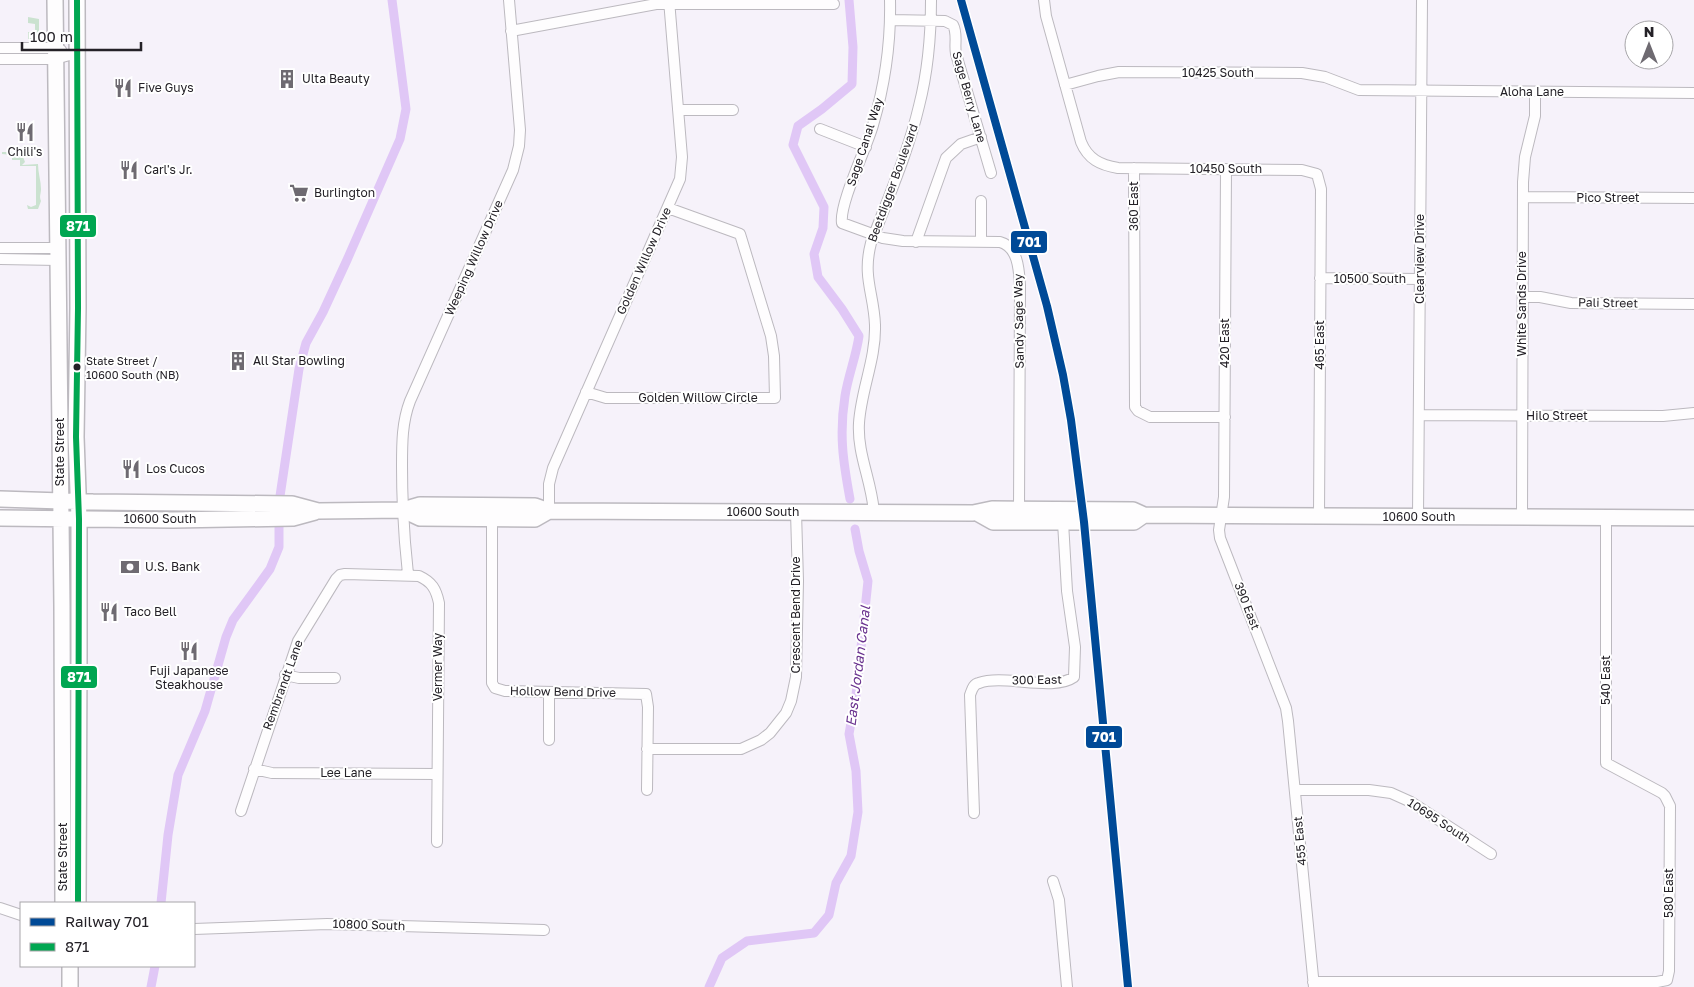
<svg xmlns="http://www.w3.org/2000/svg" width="1694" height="987" viewBox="0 0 1694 987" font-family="'Golos Text',sans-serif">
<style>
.green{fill:#cbe2d0}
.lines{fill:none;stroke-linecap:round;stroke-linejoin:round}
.canal{stroke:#e0c7f6;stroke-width:9}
.street-casing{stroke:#bcb9bf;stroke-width:12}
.primary-casing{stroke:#bcb9bf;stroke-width:18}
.street{stroke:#fefdfe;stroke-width:10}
.primary{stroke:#fefdfe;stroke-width:15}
.bus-1-casing{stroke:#fff;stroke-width:10}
.bus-1{stroke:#00a651;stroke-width:6}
.rail-1-casing{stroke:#fff;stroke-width:11}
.rail-1{stroke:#004a97;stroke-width:8}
.bus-dot{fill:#242127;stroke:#fff;stroke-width:2}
.labels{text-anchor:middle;stroke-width:4;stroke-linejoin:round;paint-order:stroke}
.bus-label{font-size:11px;fill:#242127;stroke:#fff;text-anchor:start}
.street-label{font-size:12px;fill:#242127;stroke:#fff}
.poi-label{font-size:12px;fill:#242127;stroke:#fff;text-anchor:start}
.water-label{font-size:14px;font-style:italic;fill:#6a338f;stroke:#fff}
.line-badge{stroke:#fff;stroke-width:2}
.badge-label{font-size:14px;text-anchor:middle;font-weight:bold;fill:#fff}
</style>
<rect width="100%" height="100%" fill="#f6f2fa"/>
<!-- green -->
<path class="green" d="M28,17L39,19V32L44,31V33L39,34V36L42,42L40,43L37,39H28V32H35V24L28,23Z
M2,152H21L25,162L22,165L38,164C38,173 41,181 41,189C41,194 39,196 41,201L38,209H28L27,205L31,207L36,205V166H20V160H12V155L2,154Z"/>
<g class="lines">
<!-- canal -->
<path class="canal" d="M849,0L853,47L852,84L822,109L798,126L793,145L824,207L823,228L814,254L818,277L842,309L859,336C856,357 848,376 845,396C839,434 843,461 850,499
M280,496L299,369L306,343L323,312L347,260L400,139L406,109L392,0
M161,903L168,835L178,775L205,711L226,637L233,620L270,569L279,547V526
M151,987L155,966
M709,987L722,958L747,941L814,933L829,915L836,883L851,856L858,812L856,771L849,734L856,695L868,581L859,551L855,529"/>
<!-- street casing -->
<g class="street-casing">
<path id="street" d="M890,0C891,43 885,84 873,125C867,147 839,204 842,223L883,238L903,241L1000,242C1018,247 1019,269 1020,285L1019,509
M1044,0L1046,16L1081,142C1088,159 1100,165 1118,168L1302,170L1317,174L1321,189L1319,516
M890,20L945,21L953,25C958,34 954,45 956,54L991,173
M511,31L656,4H834
M0,48H55L61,50
M0,59H55L77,53
M1065,85L1098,76L1119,72L1302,73L1325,77L1359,90L1694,93
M678,110H733
M820,129L866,147
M1134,168L1135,407L1138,411L1150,417H1225
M1226,169L1224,497L1219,530L1220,538L1286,708L1288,721L1314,987
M1523,197L1694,198
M981,201V242
M916,242L946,158L961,144L981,137
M0,248H58
M0,259L58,260
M1320,278L1420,279
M1523,297H1540L1571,303L1694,304
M586,392L606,398H775L774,356L771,336L740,234L668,208
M1419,415L1663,416L1694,413
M549,511V484L553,468L680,179L682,157L669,0
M874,513C872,482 857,454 859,423C861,390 876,359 875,325C874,294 862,277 871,243C888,198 908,153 919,106C928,71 931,36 931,0
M1418,517L1422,0
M1522,517L1523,182L1525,157L1535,116V92
M492,518V683L495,688L505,691L646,694L648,707L647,790
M408,574C404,538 402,502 402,466C402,443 402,422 410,401L513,170L519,146L520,130L509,0
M285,675L299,678H335
M549,692V740
M647,749H741L761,740L770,733L786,713L791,701L796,677L798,581L796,512
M254,769L272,773L437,774
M1295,790H1369L1391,793L1411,802L1491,854
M241,811L298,641L336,579L340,575L345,574L419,576C432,582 436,589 439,603L437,842
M974,813L970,695C972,690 973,684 979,683C1004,674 1053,692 1074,677L1075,647L1067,591L1063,522
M1053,881L1059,900L1067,987
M0,908L21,915
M194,929L327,924L544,930
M1313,982H1657L1667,980L1669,971L1670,806L1665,796L1662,793L1606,763V518"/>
</g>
<!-- primary casing -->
<g class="primary-casing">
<path id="primary" d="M55,0L62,606L63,903
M77,0L78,308L76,437L79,519V653L78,903
M0,499L93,502L292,504L318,511L403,510L420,505L535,506L549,511L973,513L992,509L1133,510L1144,515L1694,518
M403,510L420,518L535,519L549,511
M977,513L993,522H1134L1144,515
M0,518L173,520L293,518L315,512
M70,987V966"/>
</g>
<!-- street -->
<use href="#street" class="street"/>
<!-- primary -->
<use href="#primary" class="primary"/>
<!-- bus-1 casing -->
<g class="bus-1-casing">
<path id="bus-1" d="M77,0L78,308L76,437L79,519L78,903"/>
</g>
<!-- bus-1 -->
<use href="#bus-1" class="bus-1"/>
<!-- rail-1 casing -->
<g class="rail-1-casing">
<path id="rail-1" d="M961,0L1047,306L1063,375L1071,420L1084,522L1128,987"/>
</g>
<!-- rail-1 -->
<use href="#rail-1" class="rail-1"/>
</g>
<!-- icons -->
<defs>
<g id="building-bare" transform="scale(1.5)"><path d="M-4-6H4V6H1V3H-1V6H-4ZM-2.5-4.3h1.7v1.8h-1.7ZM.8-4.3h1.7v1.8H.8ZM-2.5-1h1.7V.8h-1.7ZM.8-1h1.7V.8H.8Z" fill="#6e6a71" stroke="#fff" stroke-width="2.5" paint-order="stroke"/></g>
<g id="restaurant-bare" transform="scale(1.5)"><path d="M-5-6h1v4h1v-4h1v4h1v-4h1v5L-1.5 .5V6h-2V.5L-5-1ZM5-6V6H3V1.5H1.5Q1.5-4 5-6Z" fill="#6e6a71" stroke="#fff" stroke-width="2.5" paint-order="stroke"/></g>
<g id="supermarket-bare" transform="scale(1.5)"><path d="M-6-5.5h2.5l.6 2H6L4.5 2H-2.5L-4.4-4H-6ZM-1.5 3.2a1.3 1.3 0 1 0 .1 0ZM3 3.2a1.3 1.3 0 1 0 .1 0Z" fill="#6e6a71" stroke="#fff" stroke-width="2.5" paint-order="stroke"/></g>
<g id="bank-bare" transform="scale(1.5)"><path d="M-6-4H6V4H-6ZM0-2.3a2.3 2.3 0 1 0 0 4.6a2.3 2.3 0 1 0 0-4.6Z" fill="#6e6a71" stroke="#fff" stroke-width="2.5" paint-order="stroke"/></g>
</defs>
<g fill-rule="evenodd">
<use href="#building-bare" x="287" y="79"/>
<use href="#restaurant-bare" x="123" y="88"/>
<use href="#restaurant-bare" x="25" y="132"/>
<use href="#restaurant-bare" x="129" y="170"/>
<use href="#supermarket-bare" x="299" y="193"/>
<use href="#building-bare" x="238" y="361"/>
<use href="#restaurant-bare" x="131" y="469"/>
<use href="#bank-bare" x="130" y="567"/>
<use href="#restaurant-bare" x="109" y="612"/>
<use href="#restaurant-bare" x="189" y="651"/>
</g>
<!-- markers -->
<circle class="bus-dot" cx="77" cy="367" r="4.5"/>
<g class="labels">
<!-- bus labels -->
<g class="bus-label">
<text x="86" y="365">State Street /<tspan x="86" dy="14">10600 South (NB)</tspan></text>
</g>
<!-- street labels -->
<g class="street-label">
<text x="1218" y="77">10425 South</text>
<text x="1532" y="96">Aloha Lane</text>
<text transform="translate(969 97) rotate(74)" y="4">Sage Berry Lane</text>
<text transform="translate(865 142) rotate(-72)" y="4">Sage Canal Way</text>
<text x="1226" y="173">10450 South</text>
<text transform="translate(893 183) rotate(-70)" y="4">Beetdigger Boulevard</text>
<text x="1608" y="202">Pico Street</text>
<text transform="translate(1134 206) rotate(-90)" y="4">360 East</text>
<text transform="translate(474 258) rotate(-66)" y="4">Weeping Willow Drive</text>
<text transform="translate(1420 259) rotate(-90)" y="4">Clearview Drive</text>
<text transform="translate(644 261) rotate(-66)" y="4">Golden Willow Drive</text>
<text x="1370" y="283">10500 South</text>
<text transform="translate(1608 303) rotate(1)" y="4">Pali Street</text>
<text transform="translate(1522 304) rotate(-90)" y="4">White Sands Drive</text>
<text transform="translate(1019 321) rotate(-91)" y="4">Sandy Sage Way</text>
<text transform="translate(1225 343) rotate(-90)" y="4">420 East</text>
<text transform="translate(1320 345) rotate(-90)" y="4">465 East</text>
<text x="698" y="402">Golden Willow Circle</text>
<text x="1557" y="420">Hilo Street</text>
<text transform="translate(60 452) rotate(-90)" y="4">State Street</text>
<text x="763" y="516">10600 South</text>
<text x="1419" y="521">10600 South</text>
<text x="160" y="523">10600 South</text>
<text transform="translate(1247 606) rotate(69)" y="4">390 East</text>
<text transform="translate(796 615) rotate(-90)" y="4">Crescent Bend Drive</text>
<text transform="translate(438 667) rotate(-90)" y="4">Vermer Way</text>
<text transform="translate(1037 680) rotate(-1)" y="4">300 East</text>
<text transform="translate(1606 680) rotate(-90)" y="4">540 East</text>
<text transform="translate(283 685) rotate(-70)" y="4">Rembrandt Lane</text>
<text transform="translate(563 692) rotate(1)" y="4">Hollow Bend Drive</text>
<text x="346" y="777">Lee Lane</text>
<text transform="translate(1439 821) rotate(33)" y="4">10695 South</text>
<text transform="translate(1300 841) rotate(-95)" y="4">455 East</text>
<text transform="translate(63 857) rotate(-90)" y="4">State Street</text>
<text transform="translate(1669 893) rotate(-90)" y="4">580 East</text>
<text transform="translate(369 925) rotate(2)" y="4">10800 South</text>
</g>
<!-- poi labels -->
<g class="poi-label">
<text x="302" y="83">Ulta Beauty</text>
<text x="138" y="92">Five Guys</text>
<text x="25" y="156" text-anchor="middle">Chili's</text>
<text x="144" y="174">Carl's Jr.</text>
<text x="314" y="197">Burlington</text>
<text x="253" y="365">All Star Bowling</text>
<text x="146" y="473">Los Cucos</text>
<text x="145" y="571">U.S. Bank</text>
<text x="124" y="616">Taco Bell</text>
<text x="189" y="675" text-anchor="middle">Fuji Japanese<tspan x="189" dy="14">Steakhouse</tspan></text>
</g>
<!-- water labels -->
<g class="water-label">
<text transform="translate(858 666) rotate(-83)" y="5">East Jordan Canal</text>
</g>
</g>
<g class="line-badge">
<rect x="59" y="214" width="38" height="24" rx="5" fill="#00a651"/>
<rect x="1010" y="230" width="38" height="24" rx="5" fill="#004a97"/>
<rect x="60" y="665" width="38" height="24" rx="5" fill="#00a651"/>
<rect x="1085" y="725" width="38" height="24" rx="5" fill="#004a97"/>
</g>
<g class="badge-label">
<text x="78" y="231">871</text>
<text x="1029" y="247">701</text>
<text x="79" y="682">871</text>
<text x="1104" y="742">701</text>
</g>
<!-- legend -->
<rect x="20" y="902" width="175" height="65" fill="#ffffff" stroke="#a7a6a9"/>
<rect x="30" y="918" width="25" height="8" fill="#004a97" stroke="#a7a6a9"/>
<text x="65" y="927" font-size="15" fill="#242127">Railway 701</text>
<rect x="30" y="943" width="25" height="8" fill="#00a651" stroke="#a7a6a9"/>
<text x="65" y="952" font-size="15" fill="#242127">871</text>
<!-- north arrow -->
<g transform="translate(1649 45)"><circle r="24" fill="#ffffff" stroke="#a7a6a9"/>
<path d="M0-4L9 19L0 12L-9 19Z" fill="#6e6a71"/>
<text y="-8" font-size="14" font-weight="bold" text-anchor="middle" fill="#242127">N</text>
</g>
<!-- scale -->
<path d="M22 42v8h119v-8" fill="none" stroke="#242127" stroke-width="2.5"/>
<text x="30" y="42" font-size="15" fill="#242127" stroke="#ffffff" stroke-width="4" paint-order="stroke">100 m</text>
</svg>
